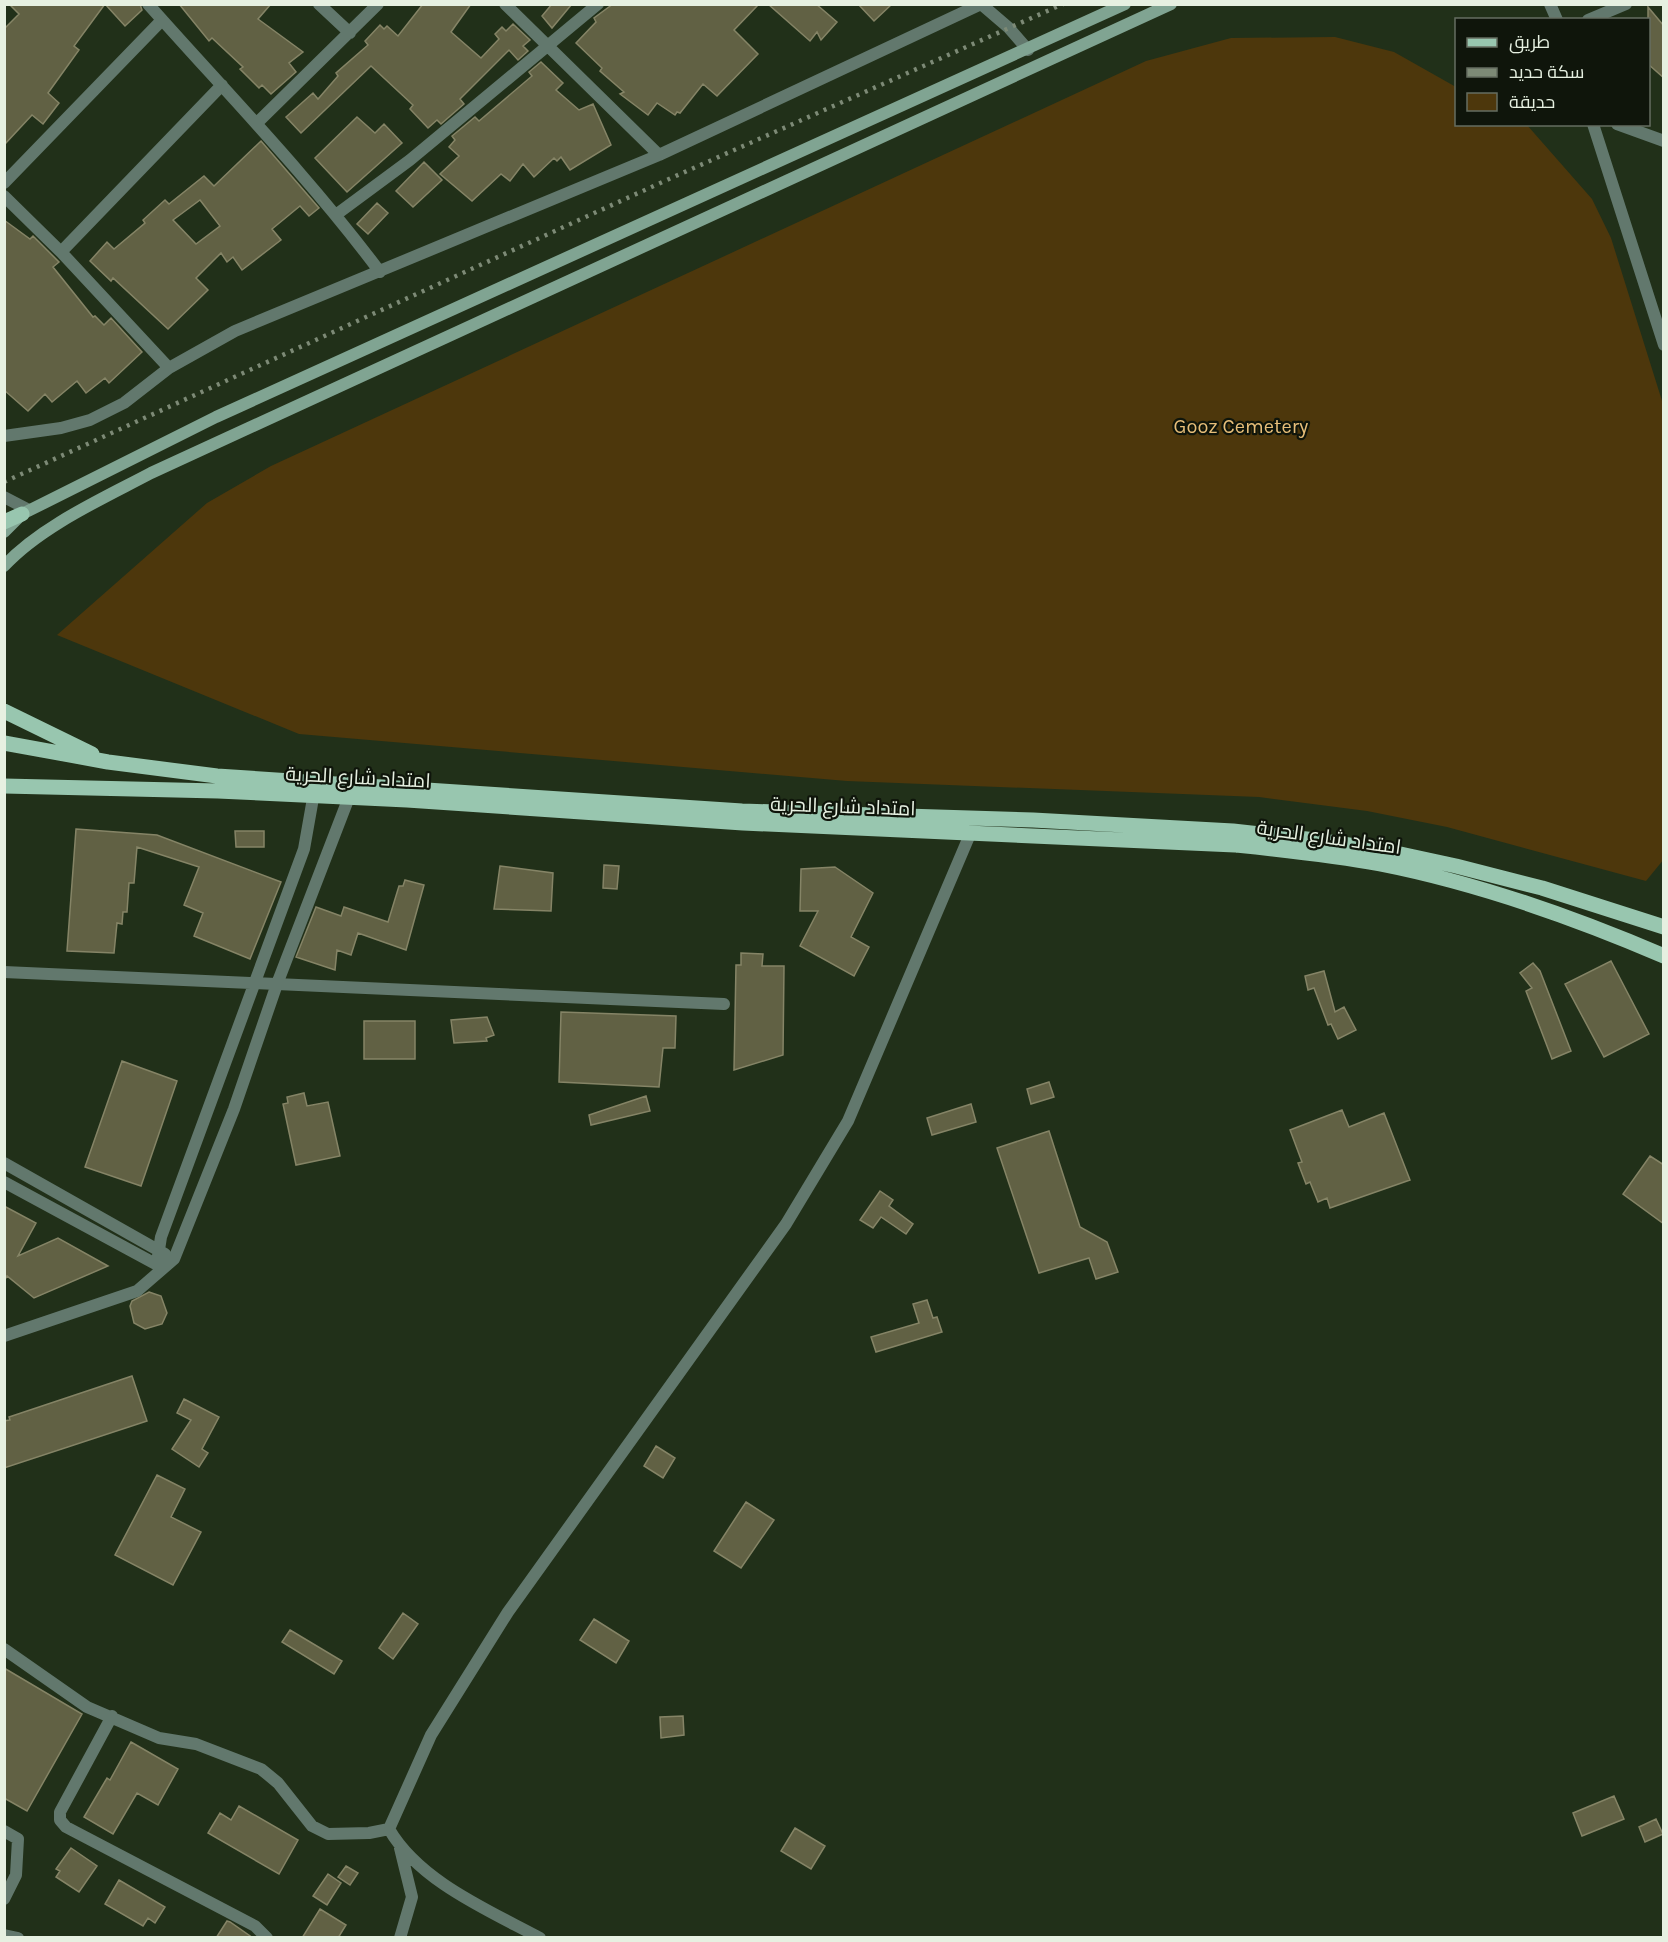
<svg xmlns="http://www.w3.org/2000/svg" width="1668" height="1942" viewBox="0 0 1668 1942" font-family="Karla,Cairo,sans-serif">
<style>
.green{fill:#4d370c}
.building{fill:#616144;stroke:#858466;stroke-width:1.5;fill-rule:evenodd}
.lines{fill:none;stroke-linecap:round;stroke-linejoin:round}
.minor{stroke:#62786d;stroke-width:12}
.tertiary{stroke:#62786d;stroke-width:12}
.secondary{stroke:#80a492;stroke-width:12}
.primary{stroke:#98c6af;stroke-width:15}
.rail{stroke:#7d8a76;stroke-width:4.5;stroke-dasharray:3 6;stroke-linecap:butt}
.labels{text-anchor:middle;stroke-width:4.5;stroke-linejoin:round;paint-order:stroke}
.park-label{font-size:20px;fill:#e7be79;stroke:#0f150b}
.street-label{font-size:20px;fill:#e6f0e1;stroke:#0f150b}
</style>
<rect width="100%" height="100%" fill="#213019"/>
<!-- green -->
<path class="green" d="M1335,37L1394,52L1456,87V124L1527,125L1592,199L1611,238L1663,404L1664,859L1646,881L1447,827L1367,811L1259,797L847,781L299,734L57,635L207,503L271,466L1146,61L1231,38Z"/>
<!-- building -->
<path class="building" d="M9,4H105L74,46L79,50L48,93L59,103L43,124L32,115L4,145V29L19,14Z
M105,4H140L142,10L125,26Z
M179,4H271L258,19L303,52L289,63L296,72L271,94L262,85L259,88L240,69L243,67L212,38L209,41Z
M423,4H471L451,32L481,58L499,39L495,34L502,27L506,31L513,24L530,40L523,46L528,51L518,60L509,50L460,99L464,104L441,124L437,120L428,128L410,109L413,105L371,66L301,133L286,117L313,93L318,99L338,76L336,73L368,45L365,41L380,25L384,29L387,26L398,36Z
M552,4H572L552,28L542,16Z
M613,4H759L734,30L758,54L717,96L703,84L680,113L677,112L675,115L657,103L648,115L620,94L624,92L600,71L602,68L576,43L596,22L594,18Z
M768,4H816L837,22L821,40L817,32L810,41Z
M858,4H892L874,21Z
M1648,7L1664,26V78L1648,64Z
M541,62L563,83L556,90L579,110L593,104L611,145L570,170L561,157L557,161L554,158L534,177L523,164L510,181L501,174L472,201L440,174L459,156L449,147L455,140L452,136L475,117L479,121L532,76L529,72Z
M357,117L375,133L384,124L402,143L347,192L315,158Z
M261,141L319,208L309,216L300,206L272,229L281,240L242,270L233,257L227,262L221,253L196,278L208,290L168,329L113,278L111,281L90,261L107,242L114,249L145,223L143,220L165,200L169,204L204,176L214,186ZM200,200L220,226L196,244L173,220Z
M424,162L442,180L413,207L396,191Z
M377,203L388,213L368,234L357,224Z
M4,220L30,239L33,236L59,262L53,267L93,317L95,316L104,325L111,318L142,352L109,383L105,378L86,393L77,381L52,402L45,394L28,411L4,390Z
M76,829L157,835L281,882L250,959L194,936L203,913L184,905L199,867L137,847L134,883H129L127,912H123L122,924L117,923L114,953L67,951Z
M235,831H264V847H236Z
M604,865L619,866L617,889L603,888Z
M500,866L553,873L551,911L494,909Z
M835,867L873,893L851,937L869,947L854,976L800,946L818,911H800L801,869Z
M405,880L424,885L406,950L358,933L351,955L337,950L335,970L296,957L316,907L341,916L344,907L388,922L399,886H403Z
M741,953L763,954L762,966H784L783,1055L734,1070L736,965H741Z
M1611,961L1649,1034L1604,1057L1565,984Z
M1533,963L1540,971L1571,1051L1552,1059L1526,991L1532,988L1520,973Z
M1324,971L1335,1012L1344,1007L1356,1030L1338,1039L1331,1024L1328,1025L1314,988L1308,990L1305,976Z
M561,1012L676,1016L675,1048H663L659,1087L559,1082Z
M487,1017L494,1035L486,1038L487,1041L454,1043L451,1020Z
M364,1021H415V1059H364Z
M122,1061L177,1081L141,1186L85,1167Z
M1049,1082L1054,1097L1031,1104L1027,1089Z
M304,1093L307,1106L328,1102L340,1156L296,1165L283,1104L288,1103L287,1097Z
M646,1096L650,1111L591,1125L589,1115Z
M971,1104L976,1122L932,1135L927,1118Z
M1342,1110L1349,1127L1384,1113L1410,1180L1330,1208L1327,1198L1318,1202L1310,1182L1306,1184L1298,1163L1302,1162L1290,1130Z
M1049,1131L1080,1227L1107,1242L1118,1272L1096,1279L1089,1258L1039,1273L997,1148Z
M1650,1156L1664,1165V1224L1623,1194Z
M880,1191L893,1200L889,1206L913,1224L906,1234L881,1217L873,1228L860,1220Z
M4,1206L36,1223L18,1256L58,1238L108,1266L34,1298L7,1276L4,1281Z
M149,1292L161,1296L167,1313L162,1324L145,1329L134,1323L130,1306L132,1301Z
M927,1300L933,1318L937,1317L942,1332L876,1352L871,1337L919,1323L913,1304Z
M132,1376L147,1421L4,1468V1421L10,1420L9,1417Z
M184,1399L219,1417L202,1449L208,1453L199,1467L172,1449L191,1420L177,1413Z
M656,1446L675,1458L663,1478L644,1466Z
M157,1475L185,1489L171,1517L201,1532L173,1585L115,1555Z
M746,1502L774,1520L741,1568L714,1551Z
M403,1613L418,1624L393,1659L379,1648Z
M594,1619L629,1641L616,1663L580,1640Z
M290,1630L342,1661L334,1674L282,1642Z
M4,1668L82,1714L27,1811L4,1798Z
M683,1716L684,1735L661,1738L660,1717Z
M131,1742L178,1769L158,1805L137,1793L113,1834L84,1817L107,1778L110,1780Z
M1614,1796L1624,1819L1582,1836L1573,1813Z
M239,1806L298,1840L279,1874L208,1833L220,1813L231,1820Z
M1656,1819L1663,1834L1645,1842L1639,1827Z
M795,1828L825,1846L811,1869L781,1851Z
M71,1848L97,1866L79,1892L56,1877L60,1871L56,1869Z
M346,1866L358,1873L350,1885L338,1877Z
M328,1874L341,1883L327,1905L313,1896Z
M119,1880L165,1907L155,1923L148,1918L143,1926L105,1904Z
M320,1909L346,1925L338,1938H302Z
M227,1921L230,1922L253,1938H216Z"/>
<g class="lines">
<!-- minor -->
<path class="minor" d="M148,4C227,93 309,177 380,272
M319,4L350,33
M505,4L659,155
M981,4L1009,28L1028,50
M1588,20L1626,4
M257,123L378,4
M1617,124L1664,141
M4,183L162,20
M4,196L61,252L169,368
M337,214L410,160L598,4
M61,252L222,85
M4,436L61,428L90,420L124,403L169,368L235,331L659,155L981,4
M4,497L29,510
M4,972L724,1004
M4,1163L165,1254
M4,1182L163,1268
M163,1268L158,1256L161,1237L304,849L315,787
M4,1336L137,1291L174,1259L234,1109L277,984L351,792
M4,1649L87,1707L159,1738L196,1744L261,1769L278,1783L312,1826L328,1834L369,1833L389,1829C419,1881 488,1910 540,1938
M112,1716L60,1812V1820L66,1827L255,1926L267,1938
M389,1829L431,1735L508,1612L786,1224L848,1121L971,832
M4,1831L18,1839L16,1875L4,1899
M4,1935L18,1938
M400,1938L412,1897L400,1848"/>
<!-- tertiary -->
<path class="tertiary" d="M1550,4L1557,20
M1593,124L1664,345"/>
<!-- secondary -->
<path class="secondary" d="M4,532L22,514L216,417L1125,4
M4,566C41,526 104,498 151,473L1171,4"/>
<!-- primary -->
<path class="primary" d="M4,522L22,514
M4,711L92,754
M4,743L108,762L217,776L742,811L1033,820L1233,831L1316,840L1382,850L1456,866L1542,888L1664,927
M4,786L218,791L407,800L743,823L1235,845C1283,850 1332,855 1380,864C1477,883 1573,917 1664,956"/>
<!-- rail -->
<path class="rail" d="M4,482L669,179L1063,4"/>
</g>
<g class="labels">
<!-- park labels -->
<g class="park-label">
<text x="1241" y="433">Gooz Cemetery</text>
</g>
<!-- street labels -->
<g class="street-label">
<text transform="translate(358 777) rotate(3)" y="7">امتداد شارع الحرية</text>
<text transform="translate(843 806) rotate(2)" y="7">امتداد شارع الحرية</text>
<text transform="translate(1329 837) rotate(8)" y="7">امتداد شارع الحرية</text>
</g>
</g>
<!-- border -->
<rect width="1668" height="1942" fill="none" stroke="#e6f0e1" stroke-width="12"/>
<!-- legend -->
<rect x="1455" y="18" width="195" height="108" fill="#0f150b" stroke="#656d61" stroke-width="1.5"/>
<rect x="1467" y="38" width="30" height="9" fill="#98c6af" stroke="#656d61" stroke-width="1.5"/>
<text x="1509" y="48" font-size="18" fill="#e6f0e1">طريق</text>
<rect x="1467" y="68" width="30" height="9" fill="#7d8a76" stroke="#656d61" stroke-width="1.5"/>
<text x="1509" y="78" font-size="18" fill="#e6f0e1">سكة حديد</text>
<rect x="1467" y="93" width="30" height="18" fill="#4d370c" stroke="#656d61" stroke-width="1.5"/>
<text x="1509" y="108" font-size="18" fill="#e6f0e1">حديقة</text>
</svg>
